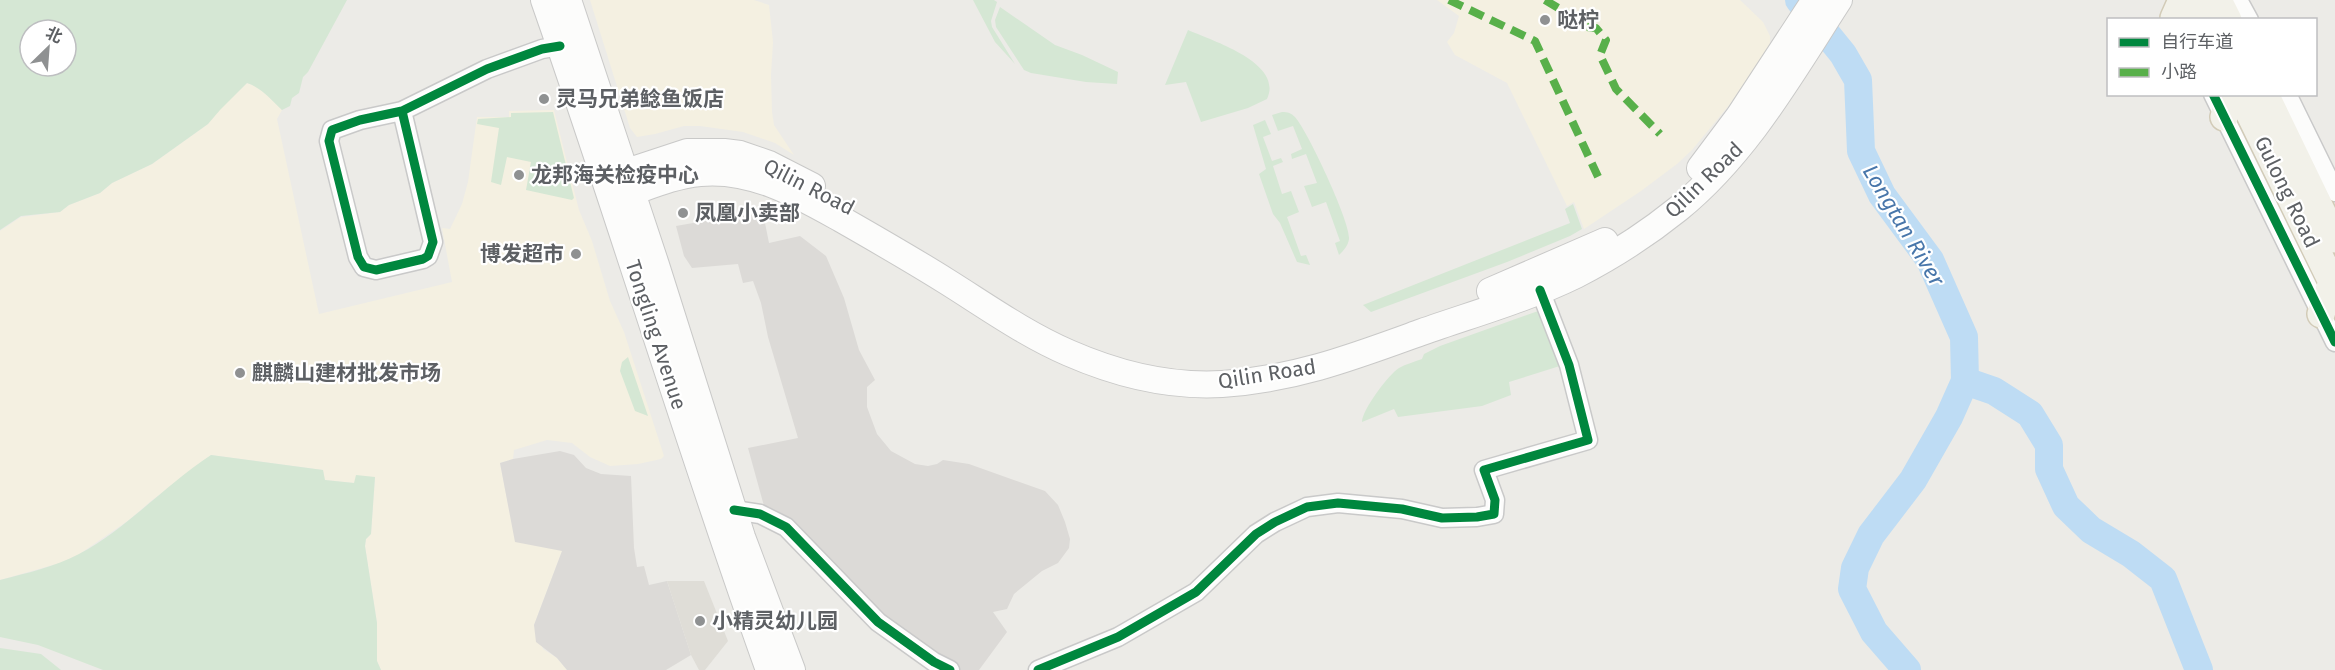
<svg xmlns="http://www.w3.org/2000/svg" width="2335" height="670" viewBox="0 0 2335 670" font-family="'Fira Sans','Noto Sans SC',sans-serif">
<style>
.commercial{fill:#f4f0e1}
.industrial{fill:#dcdad7}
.education{fill:#dfddd7}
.green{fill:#d5e7d4;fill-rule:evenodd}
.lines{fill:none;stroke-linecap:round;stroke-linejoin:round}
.river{stroke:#bedcf4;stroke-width:28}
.minor-casing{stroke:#c9c9c9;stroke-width:21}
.secondary-casing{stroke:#c9c9c8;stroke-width:28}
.primary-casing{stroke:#d2cbb7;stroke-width:30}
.minor{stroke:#fcfcfb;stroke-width:18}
.secondary{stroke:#fcfcfb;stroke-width:26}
.primary{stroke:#f2f1e9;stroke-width:27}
.quiet{stroke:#58b04a;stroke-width:8;stroke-dasharray:15 8;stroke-linecap:butt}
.cycleway-casing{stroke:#fff;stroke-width:13}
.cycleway{stroke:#00873e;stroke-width:9}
.poi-dot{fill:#8f9192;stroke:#fff;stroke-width:2}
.labels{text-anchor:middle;stroke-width:4.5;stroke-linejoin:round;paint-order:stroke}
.poi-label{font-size:21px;font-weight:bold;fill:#5d6064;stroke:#fff;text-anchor:start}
.street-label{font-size:21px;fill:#5d6064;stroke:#fff}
.water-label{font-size:22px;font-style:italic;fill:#4876aa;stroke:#fff}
</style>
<rect width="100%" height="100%" fill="#ecebe7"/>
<!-- commercial -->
<path class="commercial" d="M590,0H754L769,5L773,42L771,75L772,112L774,125L794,155L775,143L743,132L700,126H684L655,134L637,137L630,128Z
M1437,0H1740L1763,22L1770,36V45L1730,104L1692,150L1677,164L1641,191L1584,229L1574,202L1567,206L1507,83L1455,55L1447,42L1454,33L1459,16Z
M247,83L255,86L267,95L282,110L277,119L319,314L452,282L442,228L450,229L462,204L468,182L477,117H509V111L554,110L579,210L592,241L610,301L624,332L664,456L661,459L638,464L610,466L590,457L572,443L547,440L514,450L513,459L500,463L508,504L562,551L534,625L543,649L557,658L567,670H381L377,661V623L365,546L366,539L371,534L375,477L354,483L324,480L323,470L211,455L151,501L129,520L78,555L60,563L0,580V231L21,217L60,212L69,205L100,193L112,183L152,164L208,124L219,110Z"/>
<!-- industrial -->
<path class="industrial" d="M750,213H757L765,223L769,243L800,236L826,256L844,298L859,350L875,380L867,387V407L877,434L891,451L915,464L928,466L937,464L943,460L969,464L1045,491L1058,505L1065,522L1070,539L1069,548L1058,563L1042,571L1014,594L1007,609L993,612L1007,632L979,670H959L945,664L902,636L764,506L748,448L798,438L768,337L761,303L753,281L743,283L738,264L692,268L684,256L676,226Z
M560,451L574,455L586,468L601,474L631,476L634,548L637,567L644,566L649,585L667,581L691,655L666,670H567L557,658L536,642L534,625L562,551L515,542L500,463L513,459Z"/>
<!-- education -->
<path class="education" d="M667,581H704L728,641L705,670H699L691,655Z"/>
<!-- green -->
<path class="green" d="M0,0H347L308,72L303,77L299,93L292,98L290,106L282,110C271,100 262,88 247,83L220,110L208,124L152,164L112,183L100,193L69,205L60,212L21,216L0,230ZM30,30H66V66H30Z
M973,0H994L997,2L991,21L992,27L1015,64L995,42Z
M1000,7L1055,45L1082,55L1118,72L1117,84L1086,82L1031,73L1024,70L996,27L995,20Z
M1188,30C1213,41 1284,63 1267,99L1248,108L1201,122L1186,82L1165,85Z
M553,112L574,198L572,200L526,190L531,162L507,157L501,185L491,182L499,128L477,124L478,119L511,117V113Z
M1282,112C1288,112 1291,113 1295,117C1307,130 1351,223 1349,239C1348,246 1344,250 1339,255L1335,243L1340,241L1326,202L1312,207L1304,186L1317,183L1306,154L1292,159L1291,154L1302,149L1293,126L1278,131L1272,115Z
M1265,120L1271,134L1263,137L1272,161L1281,158L1283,162L1273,166L1282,194L1291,191L1299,212L1287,217L1301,256L1306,255L1310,265L1297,262L1280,223L1273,214L1259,174L1266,169L1253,125Z
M1573,204L1582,229L1570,236L1507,262L1371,312L1363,305L1570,223L1565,209Z
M1541,310L1563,365L1509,382L1511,395L1482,406L1398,417L1394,409L1362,422C1362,410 1389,374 1399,368C1406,364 1414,362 1422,359L1424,354L1440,346Z
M628,357L648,416L635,411L620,371L622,362Z
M211,455L323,470L325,480L354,483L356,475L375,477L371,534L366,539L365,546L377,623V661L381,670H103L38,645L0,637V580C26,573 55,567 79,554C128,528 165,485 211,455Z
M0,648L41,654L61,670H0Z"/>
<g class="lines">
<!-- river -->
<path class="river" d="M1799,0L1843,54L1858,80L1861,151L1882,195L1930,260L1964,337L1965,381L1949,417L1913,480L1871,535L1855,568L1852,589L1874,632L1907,670
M1965,381L1994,391L2030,414L2049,445V469L2066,506L2091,530L2131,554L2163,579L2199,670"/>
<!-- minor casing -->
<g class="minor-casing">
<path id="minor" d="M2238,0L2249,20
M2213,94L2335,342
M2287,94L2335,192
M402,111L433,242L428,256L423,259L376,270L364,267L358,257L329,141L332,130L360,120L402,111L487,69L542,49L560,46
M734,510L760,514L786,527L878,622L934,662L950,670
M1038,670L1118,637L1196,592L1256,534L1275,522L1307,507L1338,503L1402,509L1442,518L1477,517L1494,514L1495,500L1484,470L1588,440L1569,365L1540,290"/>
</g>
<!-- secondary casing -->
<g class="secondary-casing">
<path id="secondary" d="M544,0C622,222 689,448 769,670
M568,0L656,265L742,537L792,670
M1700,168L1739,116L1815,0
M605,179L687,152H724L740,154L769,164L812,186
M612,199C642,190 669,176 700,173C752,168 798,195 841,219C876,239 911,259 946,281C986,306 1025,334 1069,353C1117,374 1169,387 1222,384C1296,379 1353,357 1422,332C1473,314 1527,299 1576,275C1611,257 1647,234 1678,209C1747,153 1791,74 1839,0
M1490,291L1605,241"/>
</g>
<!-- primary casing -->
<g class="primary-casing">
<path id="primary" d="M2195,0L2204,20
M2218,0L2228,20
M2174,18L2182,0
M2240,94L2335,288
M2265,94L2335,239
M2224,117L2231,94
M2321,314L2332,282"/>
</g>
<!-- minor -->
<use href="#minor" class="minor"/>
<!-- secondary -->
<use href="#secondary" class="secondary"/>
<!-- primary -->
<use href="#primary" class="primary"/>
<!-- quiet -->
<path class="quiet" d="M1449,0L1535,41L1600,181
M1545,0L1575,18
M1587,27L1596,28L1606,40L1600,55L1616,89L1660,134"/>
<!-- cycleway casing -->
<g class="cycleway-casing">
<path id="cycleway" d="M2213,94L2335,342
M402,111L433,242L428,256L423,259L376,270L364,267L358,257L329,141L332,130L360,120L402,111L487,69L542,49L560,46
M734,510L760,514L786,527L878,622L934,662L950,670
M1038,670L1118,637L1196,592L1256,534L1275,522L1307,507L1338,503L1402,509L1442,518L1477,517L1494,514L1495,500L1484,470L1588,440L1569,365L1540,290"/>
</g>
<!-- cycleway -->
<use href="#cycleway" class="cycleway"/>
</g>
<!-- markers -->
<g class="poi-dot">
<circle cx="1545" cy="20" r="6"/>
<circle cx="544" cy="99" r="6"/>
<circle cx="519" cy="175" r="6"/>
<circle cx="683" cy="213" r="6"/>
<circle cx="576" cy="254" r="6"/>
<circle cx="240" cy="373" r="6"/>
<circle cx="700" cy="621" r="6"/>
</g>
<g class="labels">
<!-- poi labels -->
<g class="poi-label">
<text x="1557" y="27">哒柠</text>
<text x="556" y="106">灵马兄弟鲶鱼饭店</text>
<text x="531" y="182">龙邦海关检疫中心</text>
<text x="695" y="220">凤凰小卖部</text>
<text x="564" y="261" text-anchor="end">博发超市</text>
<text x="252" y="380">麒麟山建材批发市场</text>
<text x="712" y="628">小精灵幼儿园</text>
</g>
<!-- street labels -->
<g class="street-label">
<text transform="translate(1704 180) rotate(-44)" y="7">Qilin Road</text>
<text transform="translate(809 187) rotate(27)" y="7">Qilin Road</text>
<text transform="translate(2287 192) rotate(64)" y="7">Gulong Road</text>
<text transform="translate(656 335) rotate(72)" y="7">Tongling Avenue</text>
<text transform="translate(1267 374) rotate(-9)" y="7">Qilin Road</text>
</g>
<!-- water labels -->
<g class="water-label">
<text transform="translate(1904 225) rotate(59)" y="8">Longtan River</text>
</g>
</g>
<!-- legend -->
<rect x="2107" y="18" width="210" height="78" fill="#ffffff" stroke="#bebfc1" stroke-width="1.5"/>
<rect x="2119" y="38" width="30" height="9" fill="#00873e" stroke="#bebfc1" stroke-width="1.5"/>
<text x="2161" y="48" font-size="18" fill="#5d6064">自行车道</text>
<rect x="2119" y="68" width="30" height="9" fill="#58b04a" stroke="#bebfc1" stroke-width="1.5"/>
<text x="2161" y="78" font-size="18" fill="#5d6064">小路</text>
<!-- north arrow -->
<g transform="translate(48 48) rotate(25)"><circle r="28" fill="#ffffff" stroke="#bebfc1" stroke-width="1.5"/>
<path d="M0-4.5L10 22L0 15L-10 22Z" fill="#8f9192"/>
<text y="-9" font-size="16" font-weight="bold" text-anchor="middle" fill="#5d6064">北</text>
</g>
</svg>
